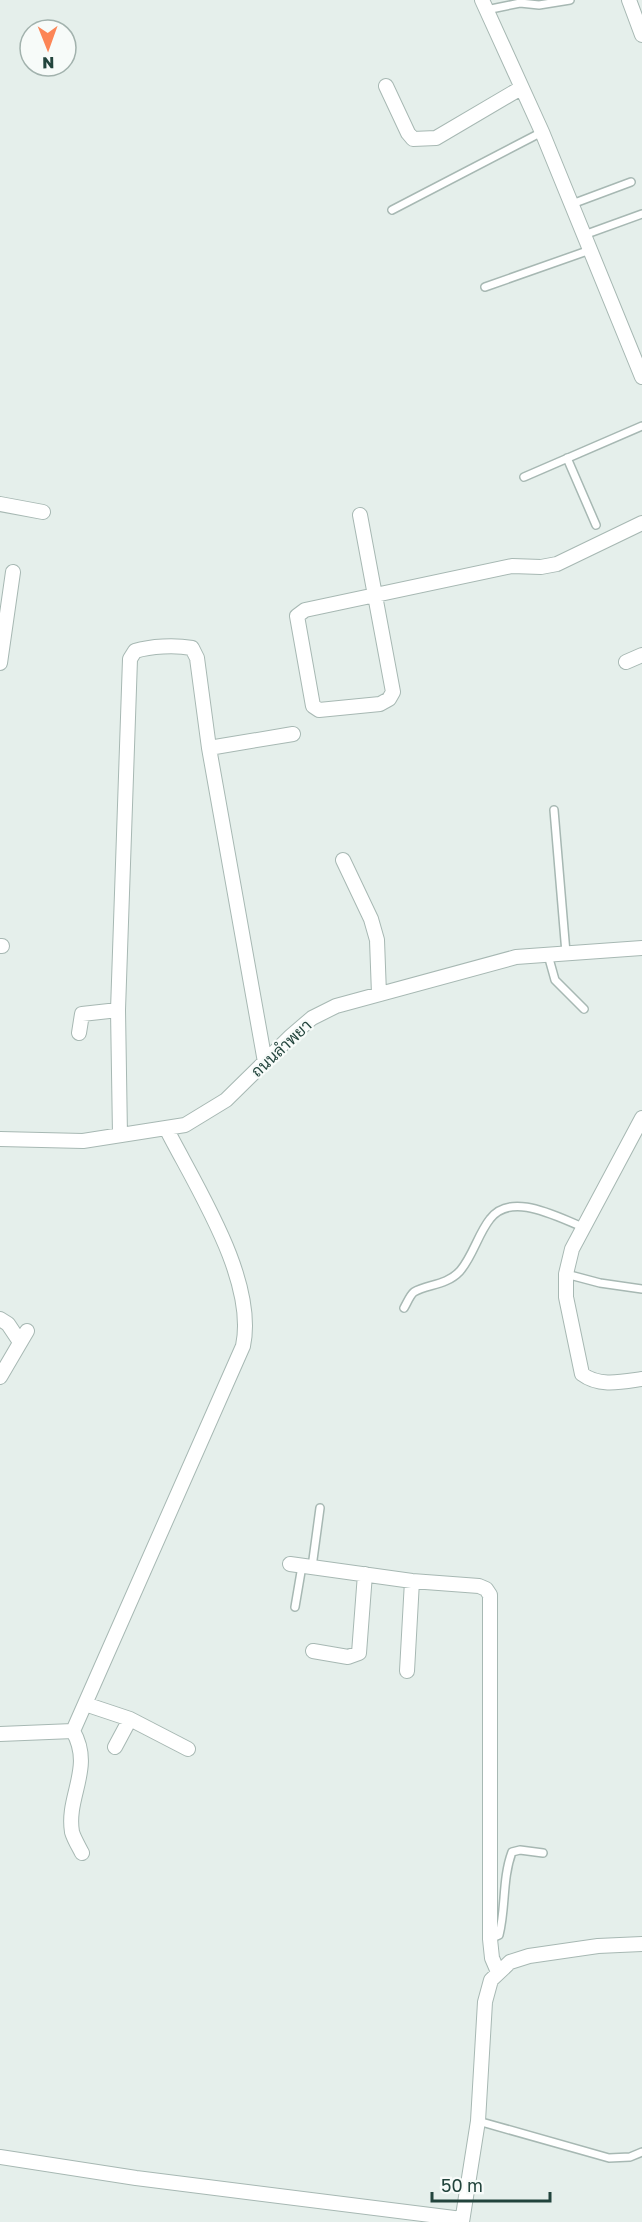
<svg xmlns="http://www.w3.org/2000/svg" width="642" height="2222" viewBox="0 0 642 2222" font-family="'Golos Text',Sarabun,sans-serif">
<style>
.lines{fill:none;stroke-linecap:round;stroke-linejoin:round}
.lane-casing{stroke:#a7b8b3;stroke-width:10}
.street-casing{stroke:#a7b8b3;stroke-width:16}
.lane{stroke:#fff;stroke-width:7}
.street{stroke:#fff;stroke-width:14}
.labels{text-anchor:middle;stroke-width:4.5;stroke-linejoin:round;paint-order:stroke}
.street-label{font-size:16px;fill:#22443c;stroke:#f7fbf9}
</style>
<rect width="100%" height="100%" fill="#e5efeb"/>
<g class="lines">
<!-- lane casing -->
<g class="lane-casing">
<path id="lane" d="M486,10L520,3L539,5L570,0
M572,204L631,182
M392,210L542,132
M584,235L642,214
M485,287L590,250
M567,458L596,525
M524,477L642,426
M554,810L566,953
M548,955L555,980L584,1009
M566,1274L600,1283L642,1289
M404,1308C407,1303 410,1295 414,1292C427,1284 446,1286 460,1271C473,1256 478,1234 490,1219C511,1191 557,1217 583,1227
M312,1567L320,1508
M295,1607L302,1566
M490,1939L499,1935C506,1908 502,1879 512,1852L520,1850L543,1853
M478,2121L609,2158L630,2157L642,2152"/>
</g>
<!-- street casing -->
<g class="street-casing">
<path id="street" d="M482,0L542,132L642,377
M629,0L642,35
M386,86L408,133L413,139L436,138L521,88
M0,504L43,512
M360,515L393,692L389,699L380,704L319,710L313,706L297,616L305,610L512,566L541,567L557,564L642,523
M626,662L642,655
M0,663L13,572
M209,748L293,734
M343,860L371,919L377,940L379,994
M0,946H2
M79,1033L82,1014L118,1010
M642,1118L572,1249L566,1274V1297L582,1374C599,1387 621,1382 642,1379
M120,1135L118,1010L130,659L135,651C151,646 175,645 192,648L197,658L209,748L265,1062
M0,1139L83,1141L185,1125L226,1100L291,1036L312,1018L336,1006L516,957L642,948
M0,1319L8,1324L20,1342
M0,1377L27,1331
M290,1564L412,1581L479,1586L486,1589L490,1595V1939L492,1958L498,1972
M313,1651L348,1657L359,1653L365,1574
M407,1671L412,1581
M85,1704L130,1719L188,1749
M0,1734L73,1731
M115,1747L130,1719
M82,1853C79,1847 74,1839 72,1832C66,1796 94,1768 73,1731L243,1346C257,1280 196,1187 166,1128
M0,2157L136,2178L462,2219
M462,2222L478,2121L485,2002L491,1980L510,1962L529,1956L598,1946L642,1944"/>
</g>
<!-- lane -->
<use href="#lane" class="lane"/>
<!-- street -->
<use href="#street" class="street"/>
</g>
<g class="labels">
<!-- street labels -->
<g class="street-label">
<text transform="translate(281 1048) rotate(-43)" y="6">ถนนลำพยา</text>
</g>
</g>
<!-- north arrow -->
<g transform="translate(48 48) rotate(179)"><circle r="28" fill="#f7fbf9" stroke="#a2b2ad" stroke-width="1.5"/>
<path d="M0-4.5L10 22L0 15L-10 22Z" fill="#fc8556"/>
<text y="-9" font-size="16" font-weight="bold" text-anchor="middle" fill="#22443c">N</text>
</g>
<!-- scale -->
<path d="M432 2192v9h118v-9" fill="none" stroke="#22443c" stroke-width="3"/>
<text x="441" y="2192" font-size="18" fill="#22443c" stroke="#f7fbf9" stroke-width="4.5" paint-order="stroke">50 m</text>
</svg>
